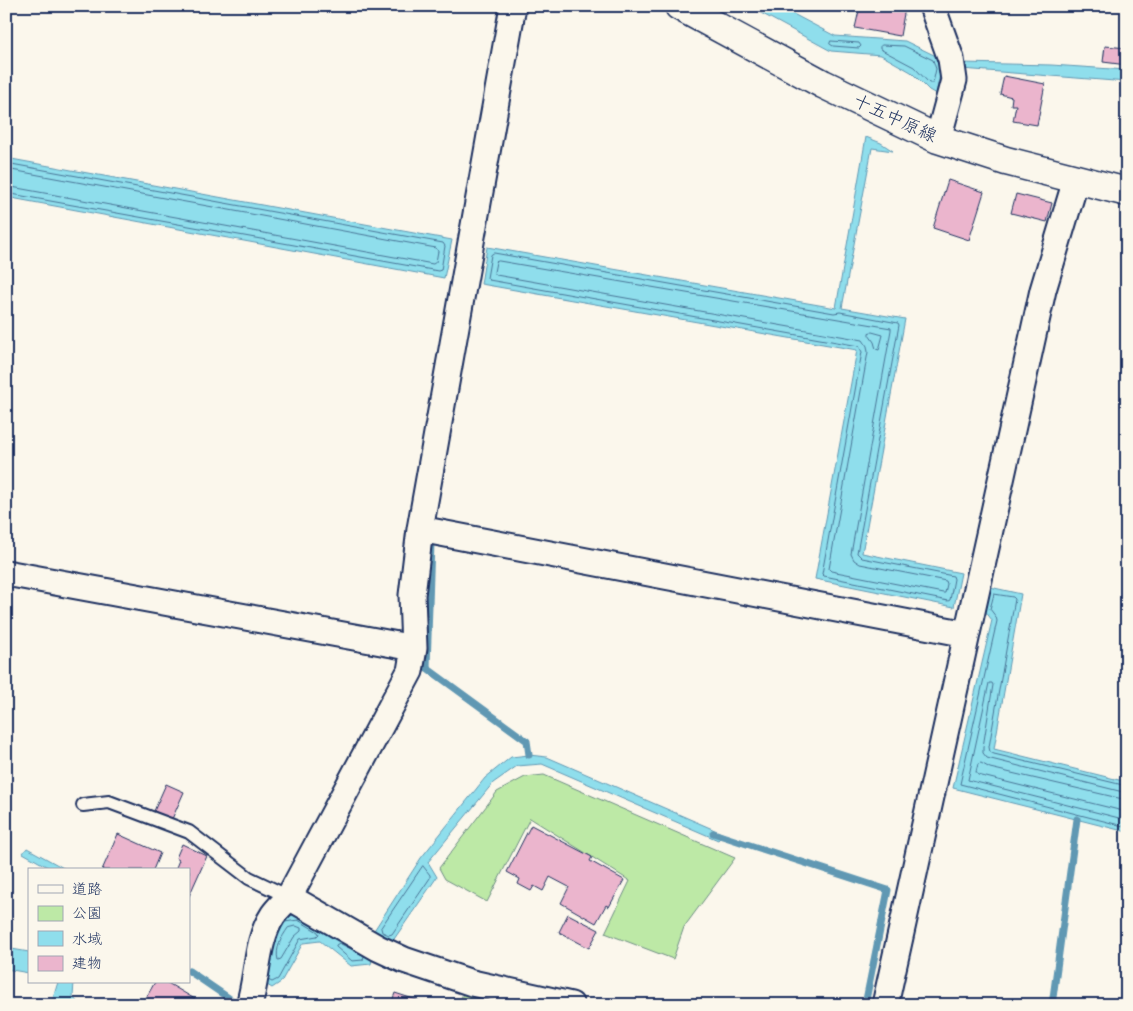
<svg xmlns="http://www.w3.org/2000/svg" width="1133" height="1011" viewBox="0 0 1133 1011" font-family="'Indie Flower','Klee One',sans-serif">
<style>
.green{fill:#bde9a6;stroke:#6c8c82}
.water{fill:#8fdeec;stroke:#6198b3}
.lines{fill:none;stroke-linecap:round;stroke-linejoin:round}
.shore{stroke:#497597;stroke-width:1}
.stream{stroke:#6198b3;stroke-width:7}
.building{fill:#ebb5cd;stroke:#1b2f5e}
.service-casing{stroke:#1b2f5e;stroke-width:16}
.minor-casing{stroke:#1b2f5e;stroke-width:29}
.secondary-casing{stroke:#1b2f5e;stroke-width:31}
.service{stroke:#fbf7ec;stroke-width:12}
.minor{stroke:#fbf7ec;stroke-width:25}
.secondary{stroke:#fbf7ec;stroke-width:28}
.labels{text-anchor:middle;stroke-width:4.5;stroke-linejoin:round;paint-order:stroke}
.street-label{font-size:18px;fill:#1b2f5e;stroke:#fbf7ec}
</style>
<rect width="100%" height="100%" fill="#fbf7ec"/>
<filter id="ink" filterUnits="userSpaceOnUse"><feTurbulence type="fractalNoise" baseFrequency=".02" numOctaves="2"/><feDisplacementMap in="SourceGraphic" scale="10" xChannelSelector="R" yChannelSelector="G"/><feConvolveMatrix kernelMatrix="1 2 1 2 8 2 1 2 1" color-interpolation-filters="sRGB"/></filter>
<g filter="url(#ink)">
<!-- green -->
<path class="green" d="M544,775L735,858L684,927L673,959L605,933L630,881L530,818L487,902L445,879L439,868L497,792L525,777Z
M464,990L528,1005H459Z"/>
<!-- water -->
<path class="water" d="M748,6H778L835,36L905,41L938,57L941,69L936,94L929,90L911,72L881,55L831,51Z
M963,63L1051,65L1127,70V82L962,69Z
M866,137L881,143L893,151L872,148L842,308L905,319L862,553L961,573L954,607L815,579L857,350L481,284L487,247L836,308Z
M6,158L452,240L444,278L6,197Z
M990,587L1021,594L994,749L1127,782V832L953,788L992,620L985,611Z
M529,755L547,757L724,834L718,840L542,764L517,766L493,783L428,862L437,877L392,942L373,932L421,858L485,778L511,757Z
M27,848L67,870H53L23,853Z
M299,914L373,954L371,964L351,966L320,941L303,943L281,982L272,988L262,982L280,918Z
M6,948L29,952V973L6,969Z
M58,982H74L73,997L80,1005H51Z"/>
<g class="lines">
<!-- shore -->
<path class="shore" d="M831,41L859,43L861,46L859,48L833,46L830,44Z
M882,45L904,46L933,60L936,69L933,83H929L914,67L880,49V47Z
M6,163L443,243L445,246L441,270L438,271L6,193
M6,169L436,248L438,251L436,262L433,264L6,186
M494,253L834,313L840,312L898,323L899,325L857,553L862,558L953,576L954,579L950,600L948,601L824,576L822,574L862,352L859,346L489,280L487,278L491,255Z
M499,261L891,328V330L851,554L854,560L860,564L946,581L947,584L945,593H943L831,571L829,569L868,352L867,346L863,340L496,275L494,272L496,262Z
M872,332L883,335L879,350L876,349L874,342L869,335V333Z
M1127,786L994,754L990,752L989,747L1015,599L1013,597L994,594L990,609L996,617L997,621L960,784L1127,827
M1127,793L987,758L983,753V747L993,685L992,683H989L968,780L1127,820
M1127,800L990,768L981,763L978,764L976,772L978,775L1127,812
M423,866L430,875V878L392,934L389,935L382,932L381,928Z
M296,926L301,928V931L294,937L281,959L278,960C275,949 281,938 288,928Z
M361,954L339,943L336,945V947L352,961L363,960L364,956
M268,980L272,982L278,979L300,939L317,936L319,934L318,932L298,920L285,922"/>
<!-- stream -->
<path class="stream" d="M431,542L427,668L527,741L529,755
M713,833L888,890L865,1005
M189,971L233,1001L243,1005
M1052,1005L1077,819"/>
</g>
<!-- building -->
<path class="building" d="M860,6H896L905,8L900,36L855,28Z
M1105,46L1127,48V65L1103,62Z
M1004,76L1045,84L1037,125L1013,121L1016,105H1011L1012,97L1000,94Z
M948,180L984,192L969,240L933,228Z
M1016,194L1052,203L1047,222L1011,213Z
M166,784L184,792L172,819L154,811Z
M531,825L592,857L590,861L624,880L609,907L606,905L596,923L561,903L569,887L550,877L543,891L534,886L531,891L518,884L520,879L507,872Z
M118,834L160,853L153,870H102Z
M182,844L207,856L189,896V870H175L179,860L176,858Z
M568,914L599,930L589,948L559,932Z
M155,982H166L205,1005H157L146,998Z
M395,993L432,1005H385L386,1002L391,1004Z"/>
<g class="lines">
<!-- service casing -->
<g class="service-casing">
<path id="service" d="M83,805L109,802L189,832L249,878L289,897"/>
</g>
<!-- minor casing -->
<g class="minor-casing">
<path id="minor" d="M513,6L420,529L412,595L414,648L410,671L289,897L378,948L404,960L472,983L571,1005
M932,6L951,59L954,80L938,139
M420,529L967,634
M6,573L414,648
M249,1005C258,976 256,941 273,915C278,908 284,903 289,897
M885,1005L1043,290L1076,180"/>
</g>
<!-- secondary casing -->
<g class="secondary-casing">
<path id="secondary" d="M679,6L823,84L938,139L1006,161L1127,192"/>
</g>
<!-- service -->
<use href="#service" class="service"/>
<!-- minor -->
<use href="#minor" class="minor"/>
<!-- secondary -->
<use href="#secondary" class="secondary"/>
</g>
</g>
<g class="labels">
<!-- street labels -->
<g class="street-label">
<text transform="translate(895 118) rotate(25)" y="6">十五中原線</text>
</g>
</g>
<!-- margin -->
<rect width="1133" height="1011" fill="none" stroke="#fbf7ec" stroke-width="25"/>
<rect x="12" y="12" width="1108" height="986" fill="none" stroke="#1b2f5e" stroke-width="2" filter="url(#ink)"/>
<!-- legend -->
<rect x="28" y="868" width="162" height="115" fill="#fbf7ec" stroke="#a1a7b3"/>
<rect x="38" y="885" width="25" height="8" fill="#fbf7ec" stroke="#a1a7b3"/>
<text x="72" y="894" font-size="15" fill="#1b2f5e">道路</text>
<rect x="38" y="906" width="25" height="15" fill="#bde9a6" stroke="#a1a7b3"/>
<text x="72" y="918" font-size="15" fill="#1b2f5e">公園</text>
<rect x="38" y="931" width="25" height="15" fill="#8fdeec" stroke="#a1a7b3"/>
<text x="72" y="944" font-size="15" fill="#1b2f5e">水域</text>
<rect x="38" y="956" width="25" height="15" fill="#ebb5cd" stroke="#a1a7b3"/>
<text x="72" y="968" font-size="15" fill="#1b2f5e">建物</text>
</svg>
